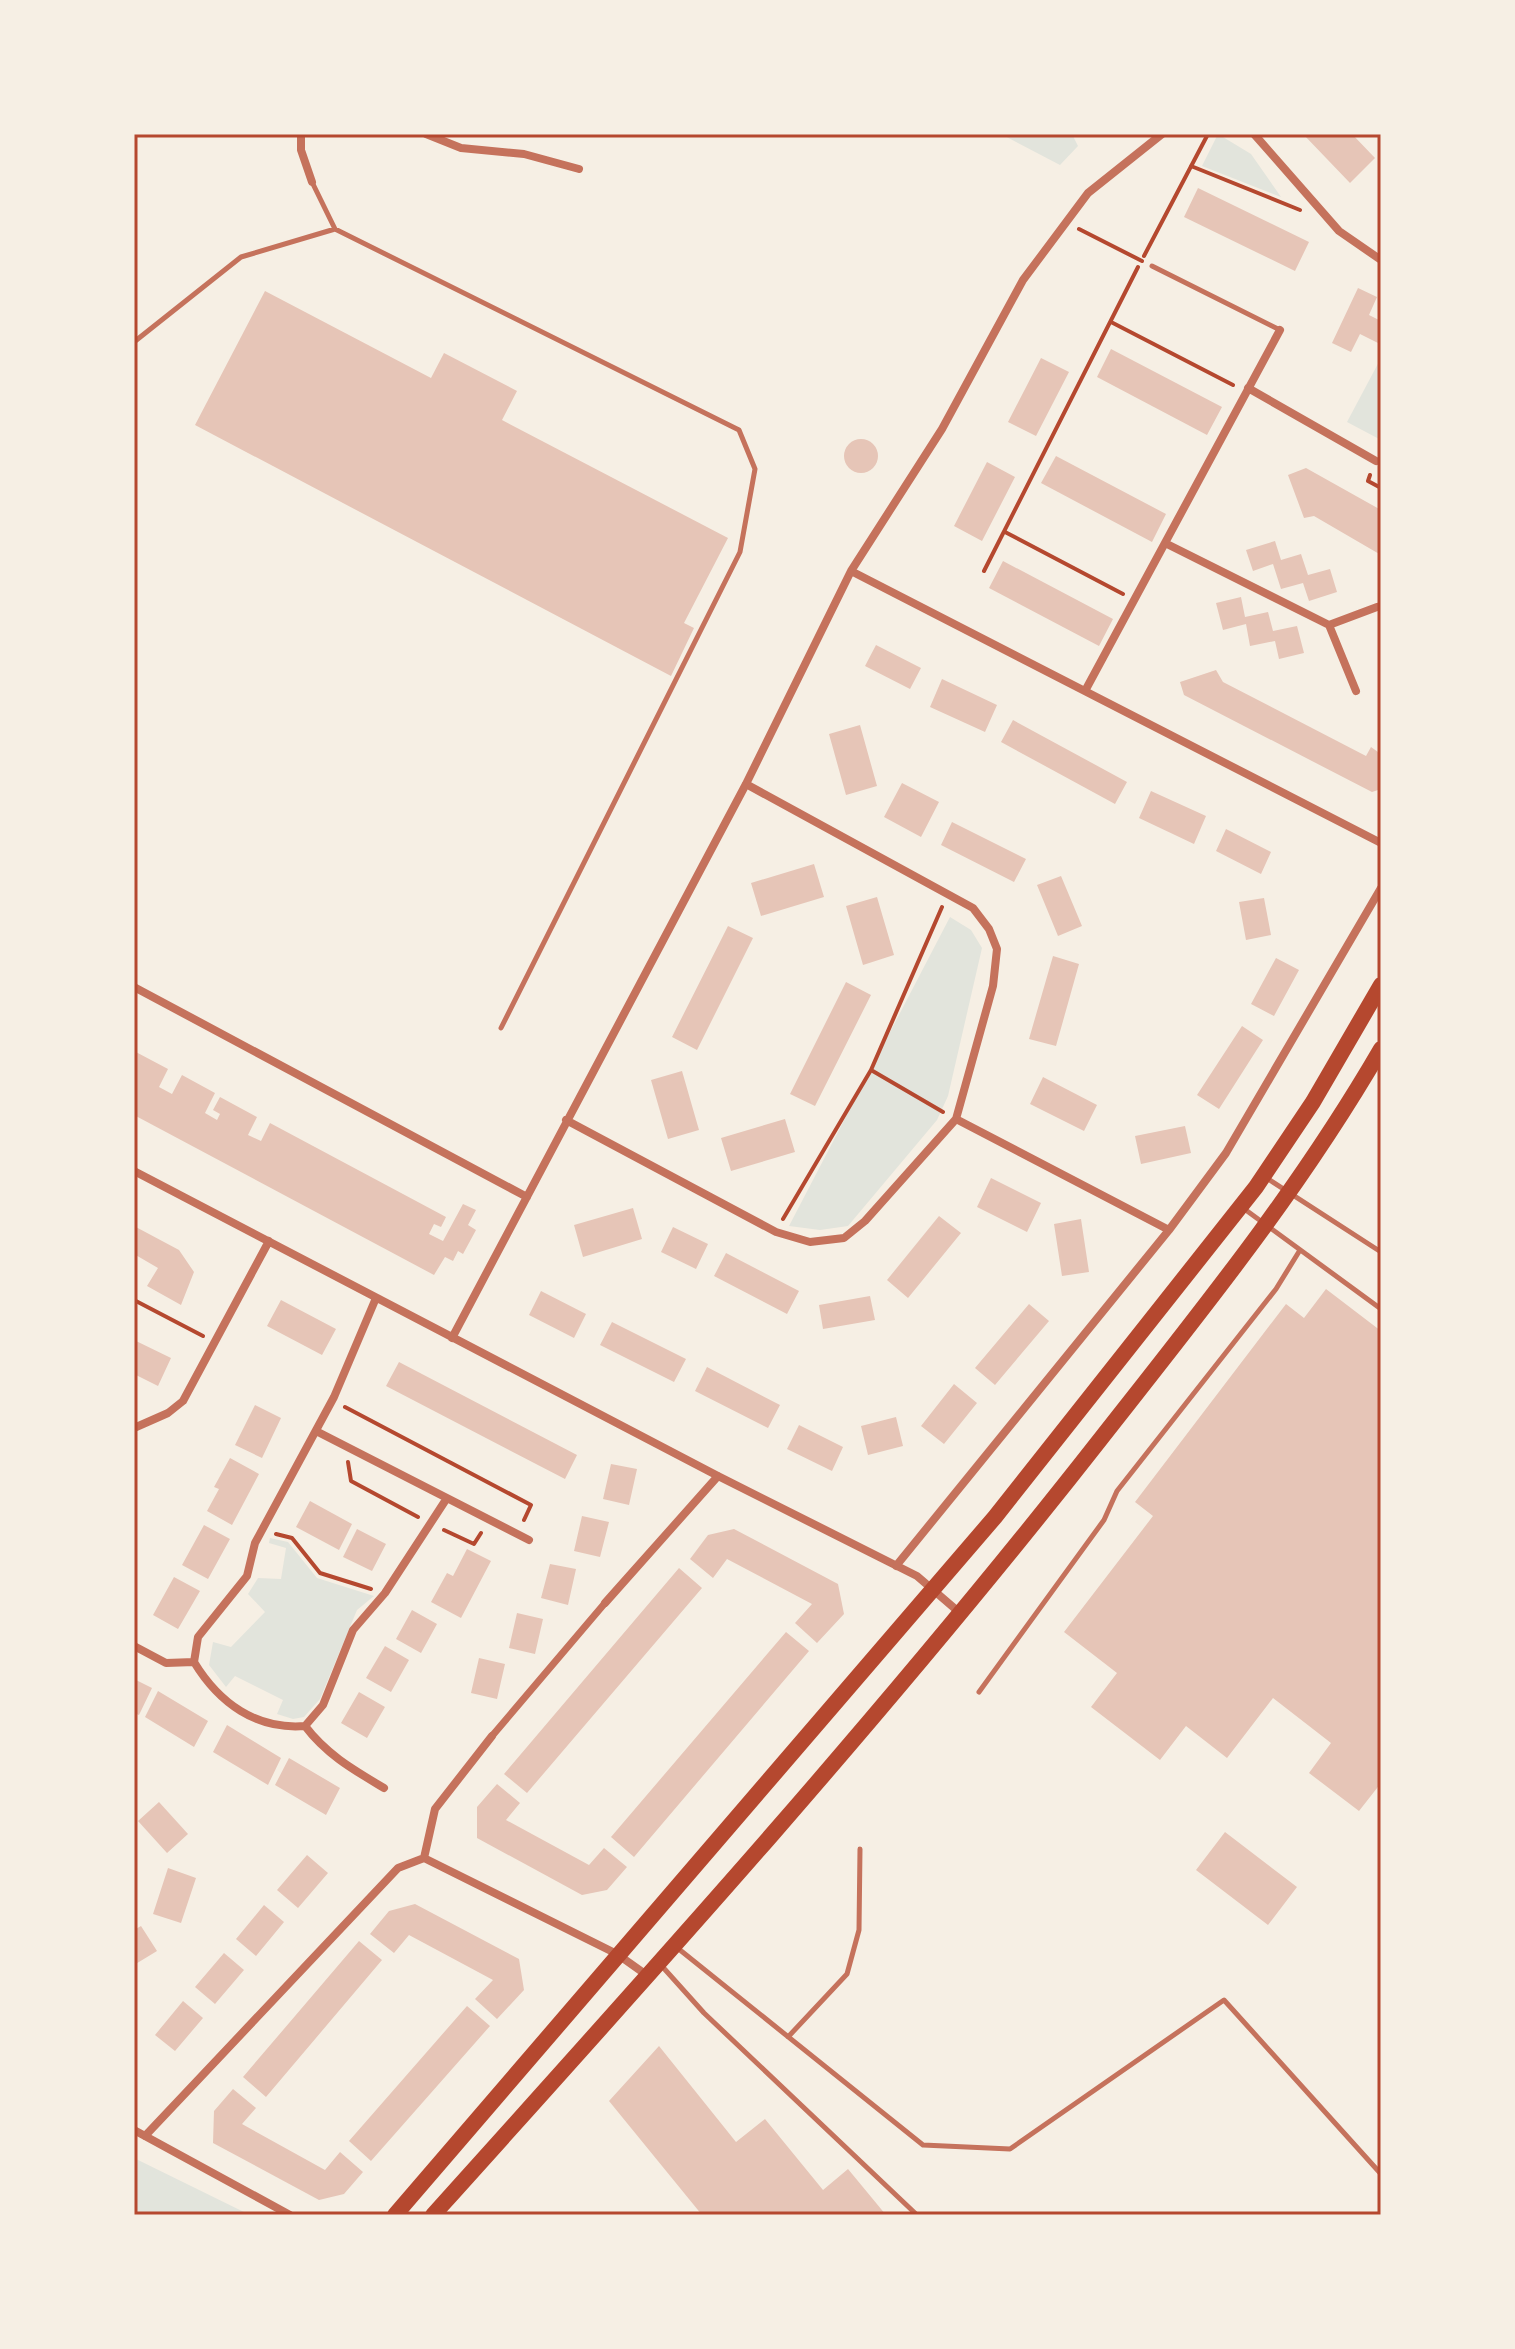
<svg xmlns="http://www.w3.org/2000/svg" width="1515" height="2349" viewBox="0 0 1515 2349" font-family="Mulish,sans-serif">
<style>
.green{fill:#e2e4dc}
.building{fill:#e6c5b7}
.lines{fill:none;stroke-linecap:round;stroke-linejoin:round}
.path{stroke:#b5482f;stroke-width:4}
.service{stroke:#c5725c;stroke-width:5}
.pedestrian{stroke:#c5725c;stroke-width:7}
.minor{stroke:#c5725c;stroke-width:8}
.primary{stroke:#b5482f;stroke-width:16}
.neatline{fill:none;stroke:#b5482f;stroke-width:3}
</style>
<rect width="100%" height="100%" fill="#f6efe4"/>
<!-- green -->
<path class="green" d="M1001,134H1072L1078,146L1060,165Z
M1218,134L1251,154L1281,197L1202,166Z
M1381,358V440L1347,422Z
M950,917L971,930L982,948L948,1096L937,1120L848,1226L820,1230L789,1226Z
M270,1538L288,1542L317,1578L374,1596L357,1610L320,1699L304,1717L293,1719L277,1714L283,1700L235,1676L226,1687L209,1665L213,1642L231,1647L265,1612L248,1594L258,1578L281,1579L286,1548L269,1543Z
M134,2158L248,2214L249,2215H134Z"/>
<!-- building -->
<path class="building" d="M1303,134H1352L1375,158L1350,183Z
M1198,188L1309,242L1295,271L1184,217Z
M1358,288L1377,297L1369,315L1381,321V337L1378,343L1360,334L1351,352L1332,343Z
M265,291L431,378L444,353L517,391L502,420L728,538L684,623L694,628L671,676L195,425Z
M1111,349L1222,407L1207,435L1097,377Z
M1041,358L1069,372L1036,436L1008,422Z
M844 456a17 17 0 1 1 34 0a17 17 0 1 1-34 0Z
M1056,456L1166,514L1152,542L1041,483Z
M987,462L1015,477L982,541L954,526Z
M1306,468L1381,510V555L1314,516L1304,518L1288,475Z
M1275,541L1281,560L1301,554L1308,575L1330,569L1337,592L1309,601L1303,583L1281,589L1273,564L1253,571L1246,550Z
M1003,561L1113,619L1099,646L989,588Z
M1241,597L1245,617L1268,612L1273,631L1297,626L1304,653L1279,659L1275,641L1250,646L1246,624L1223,630L1216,603Z
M876,645L921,668L910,689L865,666Z
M1216,670L1223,682L1366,756L1371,747L1378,752L1381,748V789L1372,792L1184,695L1180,682Z
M942,679L997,705L985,732L930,707Z
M1013,720L1127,782L1115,804L1001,742Z
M860,725L877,786L846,795L829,734Z
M902,783L939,802L921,837L884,817Z
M1151,791L1206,816L1194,844L1139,818Z
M952,822L1026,859L1014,882L941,845Z
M1226,829L1271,852L1261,874L1216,851Z
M814,864L824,897L761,916L751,883Z
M1061,876L1082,926L1058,936L1037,885Z
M877,897L894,955L863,965L846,906Z
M1264,898L1271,935L1246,940L1239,902Z
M728,926L753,938L697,1050L672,1037Z
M1053,956L1079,964L1056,1046L1029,1039Z
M1276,958L1299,970L1274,1016L1251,1004Z
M846,982L871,995L815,1106L790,1094Z
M1242,1026L1263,1040L1219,1109L1197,1095Z
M134,1051L168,1069L159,1087L172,1094L182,1075L215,1093L205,1113L217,1120L220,1114L213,1110L220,1097L257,1117L248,1135L261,1141L270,1123L446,1217L441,1227L434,1224L429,1234L443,1241L463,1204L476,1210L468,1225L476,1230L463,1254L458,1251L453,1261L445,1257L434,1275L134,1115Z
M682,1071L699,1130L668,1139L651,1080Z
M1043,1077L1097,1105L1084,1131L1030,1104Z
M785,1119L795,1152L731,1171L721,1138Z
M1185,1126L1191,1153L1141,1164L1135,1136Z
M991,1178L1041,1203L1027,1232L977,1207Z
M633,1208L642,1239L583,1257L574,1225Z
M939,1216L961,1233L908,1298L887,1280Z
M1081,1219L1089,1272L1062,1276L1054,1224Z
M134,1226L179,1250L194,1272L181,1305L147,1286L158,1268L134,1254Z
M673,1227L708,1244L696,1269L661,1252Z
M726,1253L799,1291L787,1314L714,1276Z
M1326,1289L1381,1331V1783L1359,1811L1309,1773L1331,1743L1273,1698L1227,1758L1186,1726L1160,1760L1091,1707L1117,1673L1064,1632L1153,1516L1135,1502L1286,1304L1304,1318Z
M541,1291L586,1314L574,1338L529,1315Z
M870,1296L875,1320L823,1329L819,1305Z
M281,1300L336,1329L322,1355L267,1326Z
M1029,1304L1049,1321L995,1385L975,1368Z
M612,1322L686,1359L674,1382L600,1345Z
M134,1340L171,1358L158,1386L134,1374Z
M399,1362L577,1455L565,1479L386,1386Z
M707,1367L780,1405L768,1428L695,1391Z
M954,1384L977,1403L944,1444L921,1426Z
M255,1405L281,1418L262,1458L235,1445Z
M896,1417L903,1446L868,1455L861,1426Z
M799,1425L843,1447L832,1471L787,1449Z
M230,1458L259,1474L232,1525L207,1511L219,1489L214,1487Z
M611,1464L637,1469L629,1505L603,1499Z
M310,1501L352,1524L339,1550L296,1527Z
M582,1516L609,1522L600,1557L574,1551Z
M204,1525L230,1539L208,1579L182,1565Z
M357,1529L386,1544L372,1571L343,1557Z
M734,1529L838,1584L844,1614L817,1643L795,1623L812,1604L727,1559L713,1578L690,1559L708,1535Z
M467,1549L491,1561L461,1618L431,1602L447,1573L453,1576Z
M550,1564L576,1569L568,1605L541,1598Z
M679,1568L702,1588L527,1793L504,1774Z
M174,1577L200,1591L178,1629L153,1615Z
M412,1610L437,1624L421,1653L396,1639Z
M517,1613L543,1619L535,1654L509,1648Z
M786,1632L809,1651L634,1857L611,1837Z
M385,1646L409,1660L391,1692L366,1678Z
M479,1658L505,1664L497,1699L471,1693Z
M134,1679L152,1688L139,1715L134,1713Z
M158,1691L208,1721L194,1747L145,1717Z
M359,1692L385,1707L367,1738L341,1723Z
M227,1725L281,1758L268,1785L213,1752Z
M289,1758L340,1788L326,1815L275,1785Z
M497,1784L520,1803L506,1820L589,1865L604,1848L627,1867L607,1890L582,1895L477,1838V1807Z
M159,1802L188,1834L167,1853L138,1821Z
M1225,1832L1297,1887L1268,1925L1196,1870Z
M307,1855L328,1873L298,1908L277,1890Z
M168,1868L196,1878L181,1923L153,1914Z
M415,1904L519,1959L524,1990L497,2019L475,1999L493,1980L409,1935L394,1953L370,1934L389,1911Z
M264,1905L284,1922L256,1956L236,1939Z
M141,1926L157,1951L134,1965V1930Z
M359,1941L382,1960L266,2097L243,2077Z
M224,1953L244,1970L215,2004L195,1987Z
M183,2001L203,2018L175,2051L155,2035Z
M467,2006L490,2026L371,2161L349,2141Z
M659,2046L736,2142L765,2119L823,2190L848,2169L886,2215H702L609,2101Z
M233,2089L256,2108L242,2124L325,2170L340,2152L363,2172L344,2194L319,2200L213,2143L214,2111Z"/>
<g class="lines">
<!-- path -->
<path class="path" d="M1191,166L1300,210
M1079,229L1142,261
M1144,256L1208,134
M1111,322L1233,385
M1370,475L1368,481L1381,488
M1005,532L1123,594
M984,571L1138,267
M871,1070L943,1112
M783,1219L871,1070L942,907
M134,1300L203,1336
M345,1407L531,1505L524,1520
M348,1462L351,1481L418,1517
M444,1530L474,1544L481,1533
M276,1534L292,1538L320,1573L371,1589"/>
<!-- service -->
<path class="service" d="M312,182L335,229L739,430L755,469L740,552L501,1028
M1152,266L1280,330
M134,342L241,257L335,229
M1268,1179L1381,1252
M1243,1208L1381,1309
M979,1692L1104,1520L1117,1491L1276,1289L1300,1250
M675,1946L923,2145L1010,2149L1224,2000L1381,2174
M660,1964L704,2013L917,2215
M788,2037L847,1974L859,1930L860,1849"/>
<!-- pedestrian -->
<path class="pedestrian" d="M492,1736L605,1603"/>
<!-- minor -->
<path class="minor" d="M301,134V150L312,182
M426,134L461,148L524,154L579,169
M1254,134L1339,231L1381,260
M1248,388L1376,461
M1165,543L1329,625L1356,691
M851,571L1381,843
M1329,625L1377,607
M1085,691L1280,330
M134,987L527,1197
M956,1119L1169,1230
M566,1120L776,1232L810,1242L844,1238L865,1221L956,1119L993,986L997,949L989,929L973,908L746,784
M134,1171L718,1476L917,1576L960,1613
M376,1298L334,1397L255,1543L247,1576L198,1637L194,1662C219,1703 256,1730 305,1726L323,1705L353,1630L385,1593L447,1498
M452,1338L746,784L851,571L942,429L1023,280L1088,193L1162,134
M134,1428L168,1413L183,1401L269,1241
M316,1431L529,1540
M896,1566L1169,1230L1226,1153L1381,888
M605,1603L718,1476
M134,1646L166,1663L194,1662
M305,1726C327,1755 354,1770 384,1788
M424,1858L617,1954L648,1976
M134,2130L290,2215
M145,2136L398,1868L424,1858L435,1809L492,1736"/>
<!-- primary -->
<path class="primary" d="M395,2215L995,1517L1256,1187L1313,1102L1381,985
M433,2215C661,1962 889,1709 1099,1441C1201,1311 1298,1192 1381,1049"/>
</g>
<!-- border -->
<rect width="1515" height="2349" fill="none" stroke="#f6efe4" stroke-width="272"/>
<rect x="136" y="136" width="1243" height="2077" class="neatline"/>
</svg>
